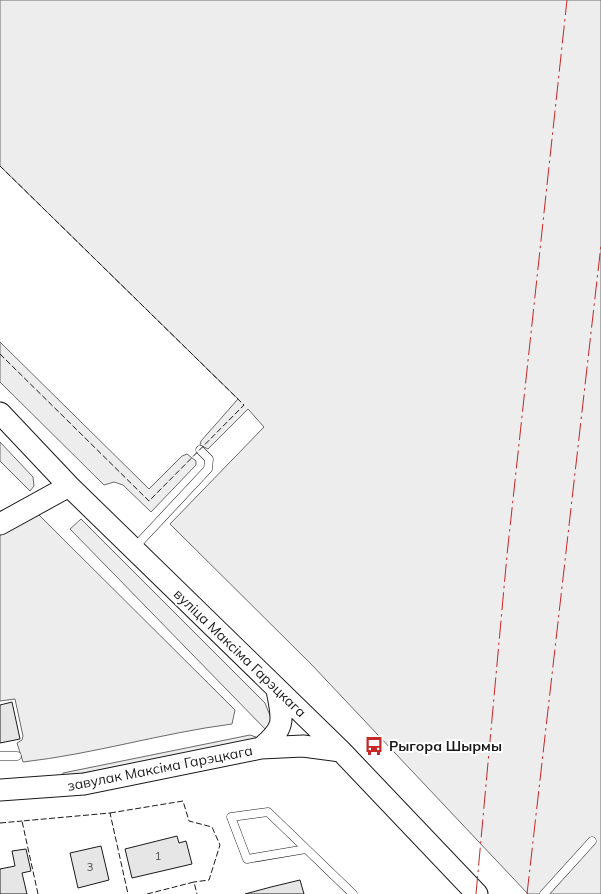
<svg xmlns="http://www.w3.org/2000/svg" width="601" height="894" viewBox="0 0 601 894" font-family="Mulish,sans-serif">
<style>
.green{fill:#ededed;stroke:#6a6a6a}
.building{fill:#e6e6e6;stroke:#1a1a1a}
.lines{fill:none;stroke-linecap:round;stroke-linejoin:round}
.lane-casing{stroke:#1a1a1a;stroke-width:9}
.secondary-casing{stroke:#1a1a1a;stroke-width:23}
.lane{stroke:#fff;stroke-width:8}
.secondary{stroke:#fff;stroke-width:21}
.fence{stroke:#1a1a1a;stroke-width:1;stroke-dasharray:6 2.5;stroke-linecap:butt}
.power{stroke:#c62828;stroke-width:1;stroke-dasharray:18 4 2.5 4;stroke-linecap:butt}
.labels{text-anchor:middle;stroke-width:4;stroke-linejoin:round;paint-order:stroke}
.number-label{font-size:11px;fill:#4d4d4d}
.street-label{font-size:14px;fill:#1a1a1a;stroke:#fff}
.poi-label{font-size:14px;font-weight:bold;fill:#1a1a1a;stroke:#fff;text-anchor:start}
</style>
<rect width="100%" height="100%" fill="#fff"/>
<!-- green -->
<path class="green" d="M0,0H601V894H528L311,664L170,524L264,427L248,409L208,449L200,445L201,441L238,399L0,166Z
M0,342L149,489L182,456L187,454L196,461V465L151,512L123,485L114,482L104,485L0,382Z
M0,442L33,477L34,486L30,491L0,461Z
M38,514L235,710L232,724C162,733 94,754 23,762L17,743L22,740L23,736L15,699L0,701V532Z
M81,519L265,703L271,718L268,732L70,529Z
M250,735L256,737L257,741L62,777L63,773Z"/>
<!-- building -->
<path class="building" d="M12,702L20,739L0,743V705Z
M177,836L179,843L186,841L192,864L132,878L125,849Z
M101,846L109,880L78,888L70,853Z
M26,849L31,871L22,873L27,894H0V869L15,866L12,851Z
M300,880L304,894H245L271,887Z"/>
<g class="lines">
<!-- lane casing -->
<g class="lane-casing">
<path id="lane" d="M135,547L208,469L209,459L200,450
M0,756H17
M306,849L247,859L231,817L268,812L353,894
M544,894L592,841"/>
</g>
<!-- secondary casing -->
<g class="secondary-casing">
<path id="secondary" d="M0,413L69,486L341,751L477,894
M0,524L69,486
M261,748C286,727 283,721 277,690
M0,790L84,784L261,748L303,746L341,751"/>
</g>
<!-- lane -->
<use href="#lane" class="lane"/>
<!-- secondary -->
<use href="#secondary" class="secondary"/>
<!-- fence -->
<path class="fence" d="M0,166L244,405L149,501L0,354
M110,813L183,801L189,821L212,827L220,845L209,880L194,882
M0,823L22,821
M38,894L22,821L110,813L128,894
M147,894L194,882L197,894"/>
<!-- power -->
<path class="power" d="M476,894L507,555L567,0
M527,894L601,245"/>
</g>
<!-- icons -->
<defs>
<g id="bus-bare" transform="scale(1.5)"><path d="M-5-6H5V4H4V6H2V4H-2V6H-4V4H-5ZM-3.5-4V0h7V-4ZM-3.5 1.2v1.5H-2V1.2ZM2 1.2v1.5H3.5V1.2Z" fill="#c62828" stroke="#fff" stroke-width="2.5" paint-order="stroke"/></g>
</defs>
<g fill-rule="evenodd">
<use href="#bus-bare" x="374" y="746"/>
</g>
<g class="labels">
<!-- number labels -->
<g class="number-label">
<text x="158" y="860">1</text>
<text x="90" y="871">3</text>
</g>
<!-- street labels -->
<g class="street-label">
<text transform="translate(240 653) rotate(44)" y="5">вуліца Максіма Гарэцкага</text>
<text transform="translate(160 768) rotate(-11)" y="5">завулак Максіма Гарэцкага</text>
</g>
<!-- poi labels -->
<g class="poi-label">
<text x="389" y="751">Рыгора Шырмы</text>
</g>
</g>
</svg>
